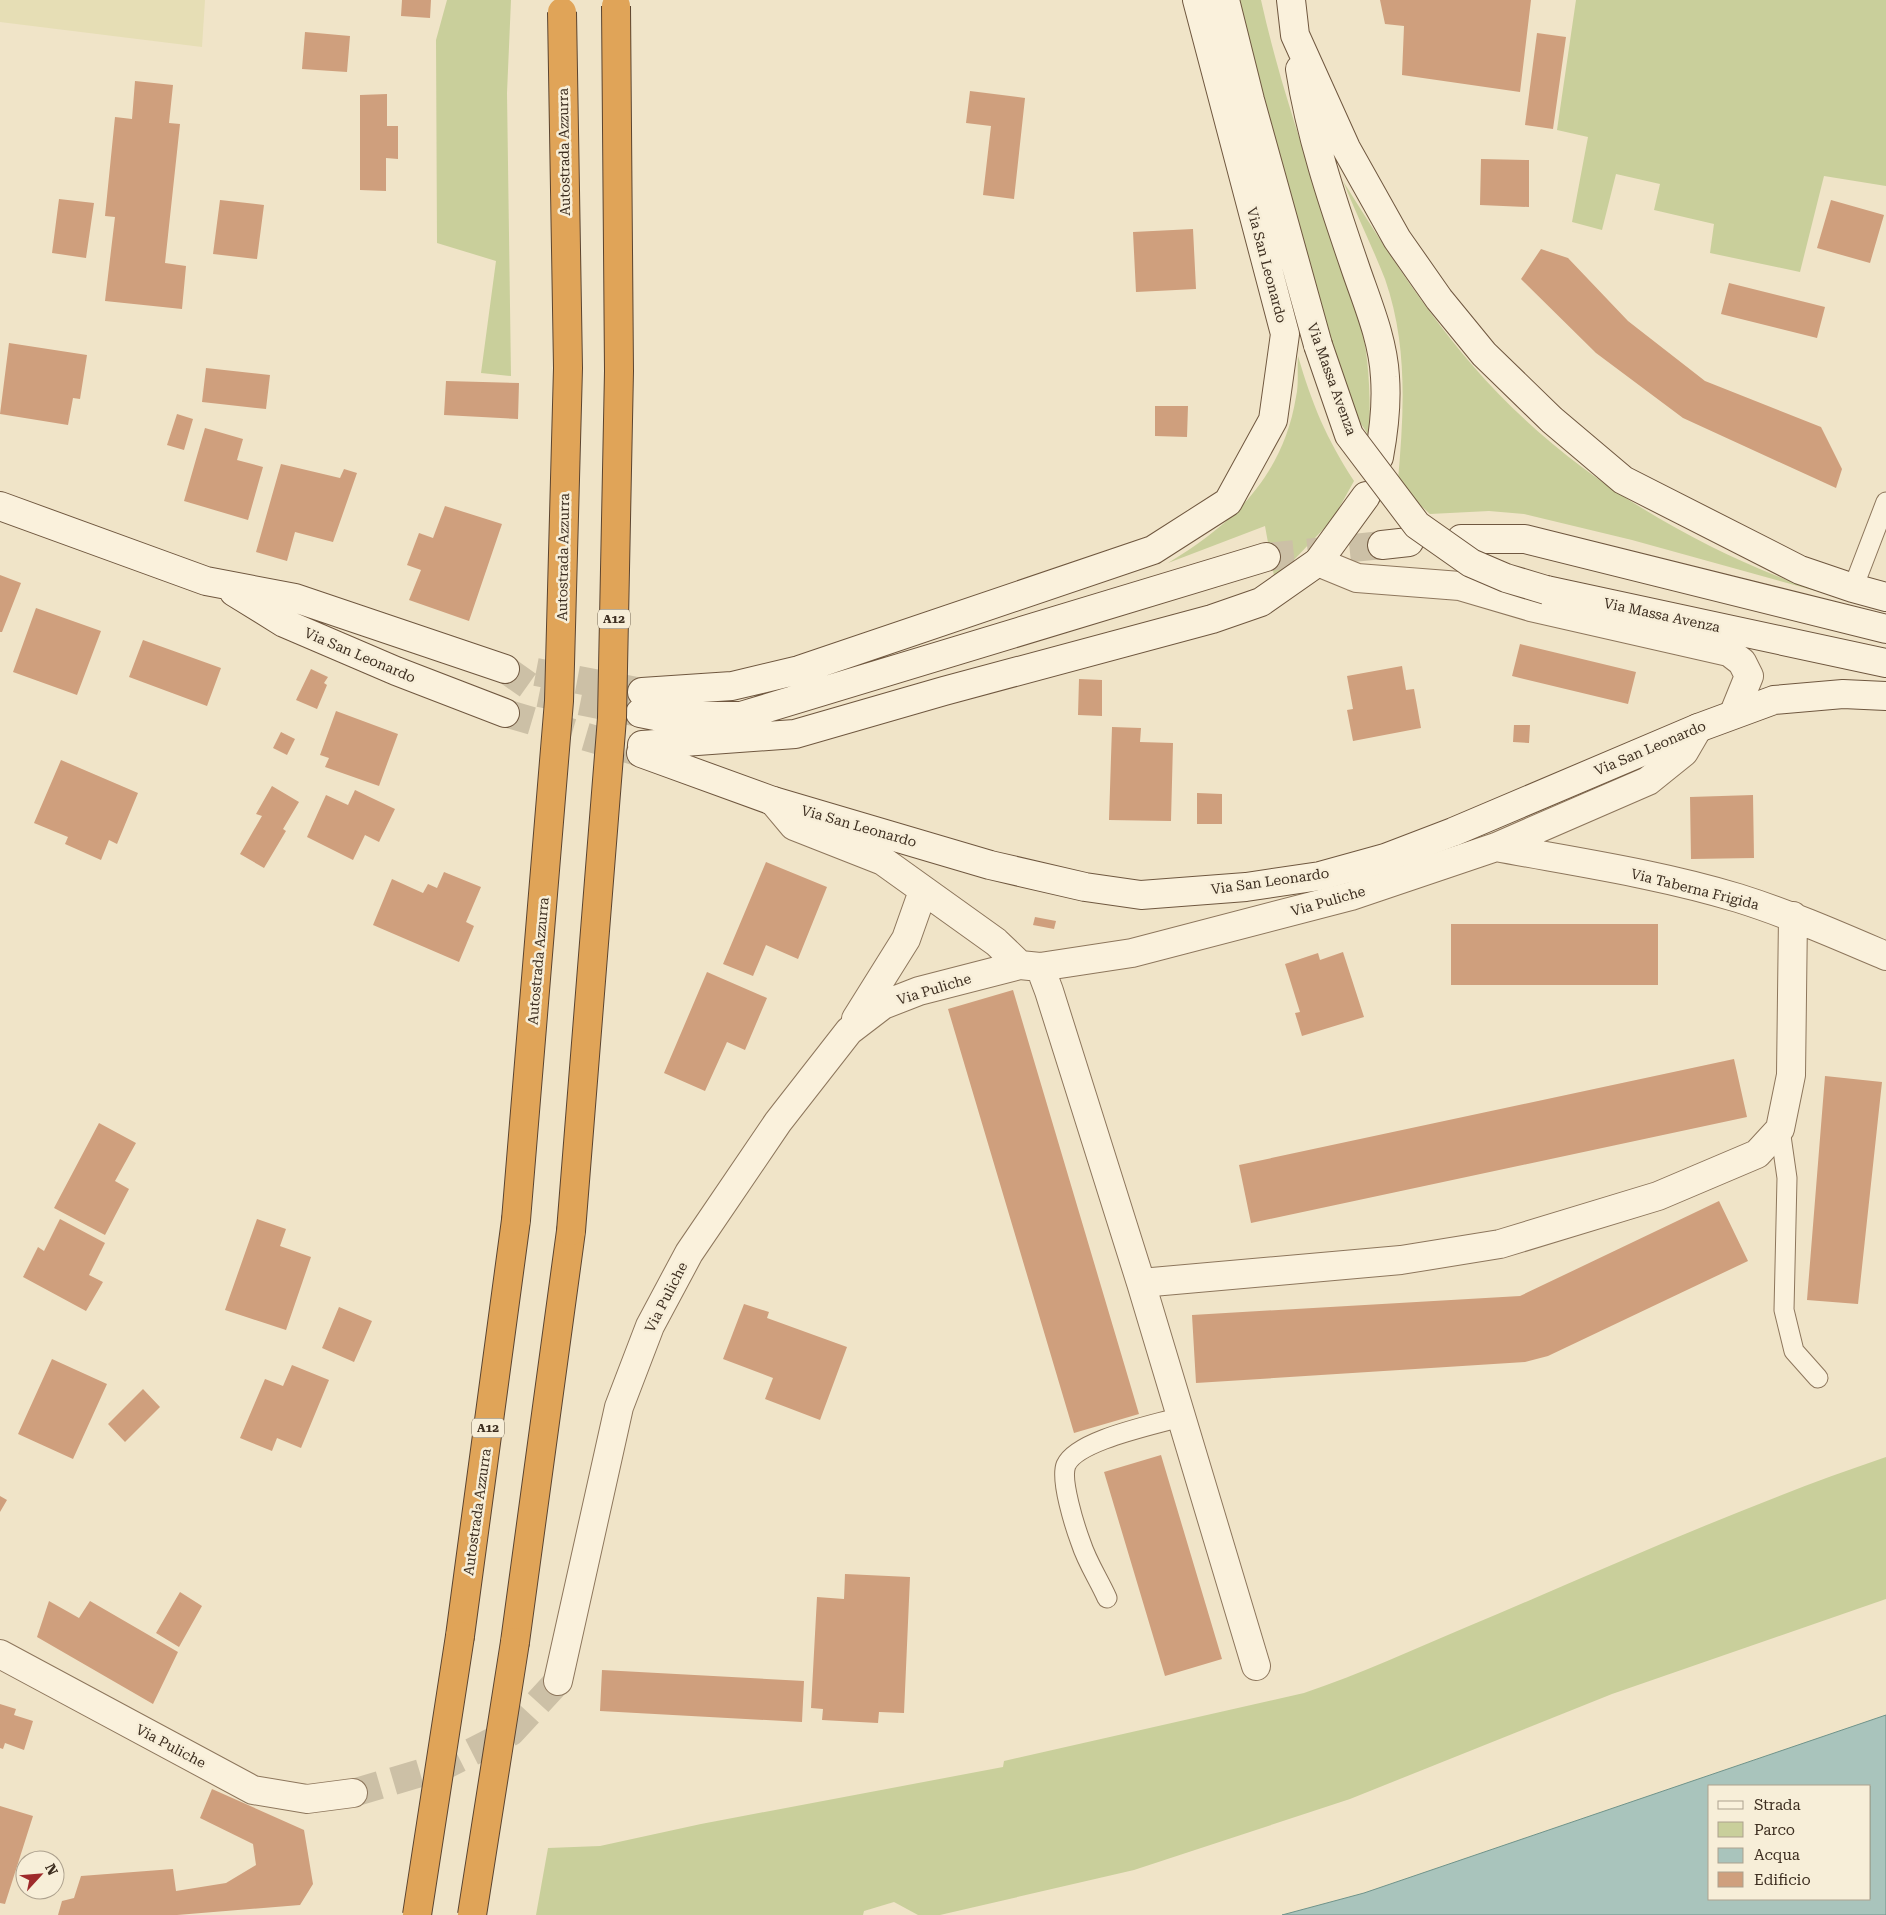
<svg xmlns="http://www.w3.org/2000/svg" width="1886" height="1915" viewBox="0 0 1886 1915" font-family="'Roboto Serif',serif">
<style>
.farmland{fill:#e6deb5}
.green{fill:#c9cf9b}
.water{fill:#a9c4bc;stroke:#6f938a;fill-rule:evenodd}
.building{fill:#cf9f7d}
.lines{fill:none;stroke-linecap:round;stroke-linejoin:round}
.minor-tunnel{stroke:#ccc0a6;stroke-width:28;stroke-dasharray:28 14;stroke-linecap:butt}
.secondary-tunnel{stroke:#ccc0a6;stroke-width:28;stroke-dasharray:28 14;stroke-linecap:butt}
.service-casing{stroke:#8d765c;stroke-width:21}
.minor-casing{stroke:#8d765c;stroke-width:30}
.secondary-casing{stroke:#6f573f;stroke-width:30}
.motorway-casing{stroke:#5b4430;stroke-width:30}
.service{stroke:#faf1dc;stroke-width:19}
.minor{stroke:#faf1dc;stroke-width:28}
.secondary{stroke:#faf1dc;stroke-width:28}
.motorway{stroke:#e0a458;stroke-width:28}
.secondary-bridge-casing{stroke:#6f573f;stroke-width:30;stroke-linecap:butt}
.motorway-bridge-casing{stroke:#5b4430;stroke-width:30;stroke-linecap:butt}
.secondary-bridge{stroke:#faf1dc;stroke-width:28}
.motorway-bridge{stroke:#e0a458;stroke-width:28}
.labels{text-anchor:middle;stroke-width:5;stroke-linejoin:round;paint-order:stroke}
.shield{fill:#f7eed8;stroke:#756857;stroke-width:1}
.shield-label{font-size:12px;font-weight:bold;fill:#3d2e20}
.street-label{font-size:14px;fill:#3d2e20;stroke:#f7eed8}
</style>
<rect width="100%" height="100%" fill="#f0e4c8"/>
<!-- farmland -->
<path class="farmland" d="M0,0H205L202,47L0,22Z"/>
<!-- green -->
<path class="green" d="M447,0H511L507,93L511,376L481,373L496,261L437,243L436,40Z
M1234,0H1261C1276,68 1298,135 1320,200C1332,239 1349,277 1359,315C1369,355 1371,396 1369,436L1352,410L1340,378Z
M1576,0H1886V186L1824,176L1800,272L1710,253L1714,224L1654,210L1660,184L1616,174L1602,230L1572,222L1588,137L1557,130Z
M1343,181C1383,245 1423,308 1473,366C1564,471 1689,547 1820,592L1632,540L1524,514L1489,511L1430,514L1409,495L1398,480C1404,412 1408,345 1385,279C1372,246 1356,214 1343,181Z
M1298,356C1312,404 1326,438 1354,481L1333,519L1290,564L1274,576L1265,526L1168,563C1233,524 1283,476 1296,397C1299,384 1297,369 1298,356Z
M1886,1457V1599L1612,1694L1350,1799L1134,1870L940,1915H918L894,1902L864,1911L863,1915H536L548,1848L600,1846L701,1824L1003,1767L1004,1761L1304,1693C1361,1674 1414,1649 1469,1626C1607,1568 1744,1505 1886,1457Z"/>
<!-- water -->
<path class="water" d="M1886,1715V1915H1282L1364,1893ZM1710,1786H1870V1899H1710Z"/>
<!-- building -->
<path class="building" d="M402,0H431L430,18L401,16Z
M1380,0H1531L1520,92L1402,75L1404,26L1385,24Z
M305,32L350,36L347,72L302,69Z
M1537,33L1566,37L1553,129L1525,125Z
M135,81L173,85L169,123L180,124L165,263L186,266L182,309L105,301L115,217L105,216L115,117L132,119Z
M970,91L1025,98L1014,199L983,195L991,126L966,123Z
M387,94V126H398V159L386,158V191L360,190V95Z
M1481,159L1529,160V207L1480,205Z
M59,199L94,203L86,258L52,253Z
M220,200L264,205L257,259L213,254Z
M1831,200L1884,215L1870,263L1817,248Z
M1193,229L1196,289L1136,292L1133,232Z
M1541,249L1568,258L1628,321L1705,381L1821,427L1842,469L1836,488L1683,418L1596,353L1521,279Z
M1729,283L1825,307L1817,338L1721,314Z
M9,343L87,355L80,399L73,398L68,425L0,414Z
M206,368L270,375L266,409L202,402Z
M446,381L519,383L518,419L444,415Z
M1155,406H1188L1187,437L1155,436Z
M177,414L193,419L184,450L167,445Z
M205,428L243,439L237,460L263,467L248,520L184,501Z
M281,464L340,478L344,469L357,473L333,542L295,532L287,561L256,552Z
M445,506L502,524L469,621L409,600L421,570L407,565L419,533L433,538Z
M0,575L21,583L2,632H0Z
M36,608L101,631L77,695L13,672Z
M143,640L221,668L207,706L129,677Z
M1520,644L1636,672L1628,704L1512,676Z
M1402,666L1406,690L1414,689L1421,728L1353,741L1347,710L1353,709L1347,676Z
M311,669L328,677L324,683L327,685L317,709L296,700Z
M1079,679L1102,680V716L1078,715Z
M336,711L398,734L379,786L325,767L329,758L320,755Z
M1514,725H1530L1529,743L1513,742Z
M1112,727L1141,728L1140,742L1173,743L1171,821L1109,820Z
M281,732L295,739L287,755L273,748Z
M61,760L138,793L117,844L109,840L101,860L65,844L68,837L34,823Z
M272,786L299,802L283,829L286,831L264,868L240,854L262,816L256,814Z
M355,790L395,809L379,842L365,835L353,860L307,837L326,795L348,805Z
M1197,793L1222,794V824H1197Z
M1753,795L1754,858L1691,859L1690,797Z
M766,862L827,887L798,959L766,945L753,976L723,964Z
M444,872L481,887L466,922L474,926L459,962L373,925L392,879L423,893L428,884L437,888Z
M1035,917L1056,921L1054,929L1033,925Z
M1451,924H1658V985H1451Z
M1343,952L1364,1017L1302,1036L1295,1013L1300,1012L1285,964L1318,953L1320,960Z
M707,972L767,998L745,1050L727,1042L705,1091L664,1073Z
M1013,990L1139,1414L1074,1433L948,1009Z
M1734,1059L1747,1117L1251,1223L1239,1165Z
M1825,1076L1882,1082L1858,1304L1807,1300Z
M99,1123L136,1143L115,1181L129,1189L105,1235L54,1208Z
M1719,1201L1748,1261L1548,1356L1525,1362L1196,1383L1192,1315L1520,1296Z
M60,1219L105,1243L89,1275L103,1282L86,1311L23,1277L38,1247L44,1251Z
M257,1219L286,1229L280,1246L311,1257L286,1330L225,1310Z
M744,1304L769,1312L767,1318L847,1347L820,1420L765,1399L773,1378L723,1359Z
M339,1307L372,1321L354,1362L322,1348Z
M52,1359L107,1384L73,1459L18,1434Z
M292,1365L329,1380L301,1448L277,1438L272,1451L240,1438L265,1379L283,1386Z
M143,1389L160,1407L125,1442L108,1424Z
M1161,1455L1222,1659L1165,1676L1104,1472Z
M0,1496L7,1500L0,1512Z
M845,1574L910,1577L904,1713L879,1712L878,1723L822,1720L823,1709L811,1708L817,1597L844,1599Z
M180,1592L202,1606L179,1647L156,1633Z
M49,1601L79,1618L90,1601L178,1652L153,1704L37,1637Z
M602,1670L804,1681L802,1722L600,1711Z
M0,1704L16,1709L14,1715L33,1721L24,1750L5,1743L3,1749L0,1748Z
M212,1789L304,1830L313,1884L300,1905L177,1915H58L62,1901L74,1898L81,1876L173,1869L176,1891L226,1883L256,1865L253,1844L200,1818Z
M0,1806L33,1816L5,1904L0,1903Z"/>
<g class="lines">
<!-- minor-tunnel -->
<path class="minor-tunnel" d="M353,1793L444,1766L511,1732L558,1681"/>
<!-- secondary-tunnel -->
<path class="secondary-tunnel" d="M1266,557L1382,545
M505,669L539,693L634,712
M536,672L642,692
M505,713L641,753"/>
<!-- service casing -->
<g class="service-casing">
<path id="service" d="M1853,588L1886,502
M1780,1129L1787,1178L1784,1310L1794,1351L1818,1378
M1107,1598C1099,1580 1087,1562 1081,1543C1075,1527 1060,1480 1066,1465C1077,1440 1154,1425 1180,1417"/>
</g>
<!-- minor casing -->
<g class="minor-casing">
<path id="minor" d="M1318,562L1357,578L1460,586L1531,607L1729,652L1742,662L1749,676L1734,713
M773,801L794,826L883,861L996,942L1020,965
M1496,847C1576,862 1659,874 1738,898C1789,914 1837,935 1886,956
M1040,967L1049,991L1141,1283L1401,1260L1500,1244L1658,1196L1757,1154L1780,1129L1791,1075L1793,916
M856,1019L906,939L923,891
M1141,1283L1256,1666
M0,1654L253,1790L307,1799L353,1793
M558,1681L619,1407L650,1326L689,1253L778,1122L849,1031L883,1005L919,991L1020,965L1040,967L1132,953L1351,896L1496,847L1648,781L1684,752L1698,728"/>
</g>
<!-- secondary casing -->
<g class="secondary-casing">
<path id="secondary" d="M1225,0L1250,100L1318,345
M1291,0L1295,35L1346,148L1397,239L1439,299L1484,354L1552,420L1623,480L1800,570L1853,588L1886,597
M1300,69C1310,134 1332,200 1354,264C1366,300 1383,338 1385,377C1387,404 1384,430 1379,457
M0,506L206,581L295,598L505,669
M1461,539H1525L1886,629
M1382,545L1409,542
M1546,590L1886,663
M234,592L284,623L396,671L505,713
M642,692L732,686L799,670L1153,550L1228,502L1273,420L1285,334L1197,0
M640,713L655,716H741L1266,557
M642,745L795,734L944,691L1212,619L1261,602L1318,562L1366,496
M641,753L773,801L990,865L1085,887L1141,895L1246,887L1320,876L1385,858L1453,832L1698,728L1774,700L1843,694L1886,696"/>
</g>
<!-- motorway casing -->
<g class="motorway-casing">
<path id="motorway" d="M460,1636L516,1220
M515,1642L571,1231"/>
</g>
<!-- service -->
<use href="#service" class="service"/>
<!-- minor -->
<use href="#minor" class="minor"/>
<!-- secondary -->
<use href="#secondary" class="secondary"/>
<!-- motorway -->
<use href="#motorway" class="motorway"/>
<!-- secondary-bridge casing -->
<g class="secondary-bridge-casing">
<path id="secondary-bridge" d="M1318,345L1349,435L1417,525L1471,563L1506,578L1546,590"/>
</g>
<!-- motorway-bridge casing -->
<g class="motorway-bridge-casing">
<path id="motorway-bridge" d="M516,1220L559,701L568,368L562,12
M571,1231L612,718L619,371L616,6
M417,1915L460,1636
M472,1915L515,1642"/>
</g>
<!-- secondary-bridge -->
<use href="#secondary-bridge" class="secondary-bridge"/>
<!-- motorway-bridge -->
<use href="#motorway-bridge" class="motorway-bridge"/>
</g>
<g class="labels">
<!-- shield labels -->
<g class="shield">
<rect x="598" y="609.5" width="32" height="19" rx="4"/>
<rect x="472" y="1418.5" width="32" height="19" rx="4"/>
</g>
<g class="shield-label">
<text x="614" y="623">A12</text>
<text x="488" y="1432">A12</text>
</g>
<!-- street labels -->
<g class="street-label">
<text transform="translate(564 152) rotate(-91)" y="5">Autostrada Azzurra</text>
<text transform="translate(1267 265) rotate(75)" y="5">Via San Leonardo</text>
<text transform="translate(1332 379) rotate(70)" y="5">Via Massa Avenza</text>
<text transform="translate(563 557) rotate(-89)" y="5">Autostrada Azzurra</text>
<text transform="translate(1662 615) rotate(12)" y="5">Via Massa Avenza</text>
<text transform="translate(360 655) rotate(23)" y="5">Via San Leonardo</text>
<text transform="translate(1650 748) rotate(-23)" y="5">Via San Leonardo</text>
<text transform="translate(859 826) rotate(16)" y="5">Via San Leonardo</text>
<text transform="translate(1270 881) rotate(-8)" y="5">Via San Leonardo</text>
<text transform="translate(1695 889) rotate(14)" y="5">Via Taberna Frigida</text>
<text transform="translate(1328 901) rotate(-16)" y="5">Via Puliche</text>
<text transform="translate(538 961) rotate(-85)" y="5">Autostrada Azzurra</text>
<text transform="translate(934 989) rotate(-17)" y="5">Via Puliche</text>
<text transform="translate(666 1297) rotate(-63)" y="5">Via Puliche</text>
<text transform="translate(477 1512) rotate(-82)" y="5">Autostrada Azzurra</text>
<text transform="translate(171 1746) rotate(28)" y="5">Via Puliche</text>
</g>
</g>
<!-- legend -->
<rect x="1708" y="1785" width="162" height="115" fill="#f7eed8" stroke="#ada18e"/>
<rect x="1718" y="1801" width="25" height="8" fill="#faf1dc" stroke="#ada18e"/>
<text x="1754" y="1810" font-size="15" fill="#3d2e20">Strada</text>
<rect x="1718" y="1822" width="25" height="15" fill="#c9cf9b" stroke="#ada18e"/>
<text x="1754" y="1835" font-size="15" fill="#3d2e20">Parco</text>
<rect x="1718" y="1848" width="25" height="15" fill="#a9c4bc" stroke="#ada18e"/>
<text x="1754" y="1860" font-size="15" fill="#3d2e20">Acqua</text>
<rect x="1718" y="1872" width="25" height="15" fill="#cf9f7d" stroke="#ada18e"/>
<text x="1754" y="1885" font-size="15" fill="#3d2e20">Edificio</text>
<!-- north arrow -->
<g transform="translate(40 1875) rotate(64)"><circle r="24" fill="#f7eed8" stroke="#ada18e"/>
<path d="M0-4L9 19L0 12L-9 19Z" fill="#9e2a2b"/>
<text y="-8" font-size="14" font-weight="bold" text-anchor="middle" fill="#3d2e20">N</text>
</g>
</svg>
